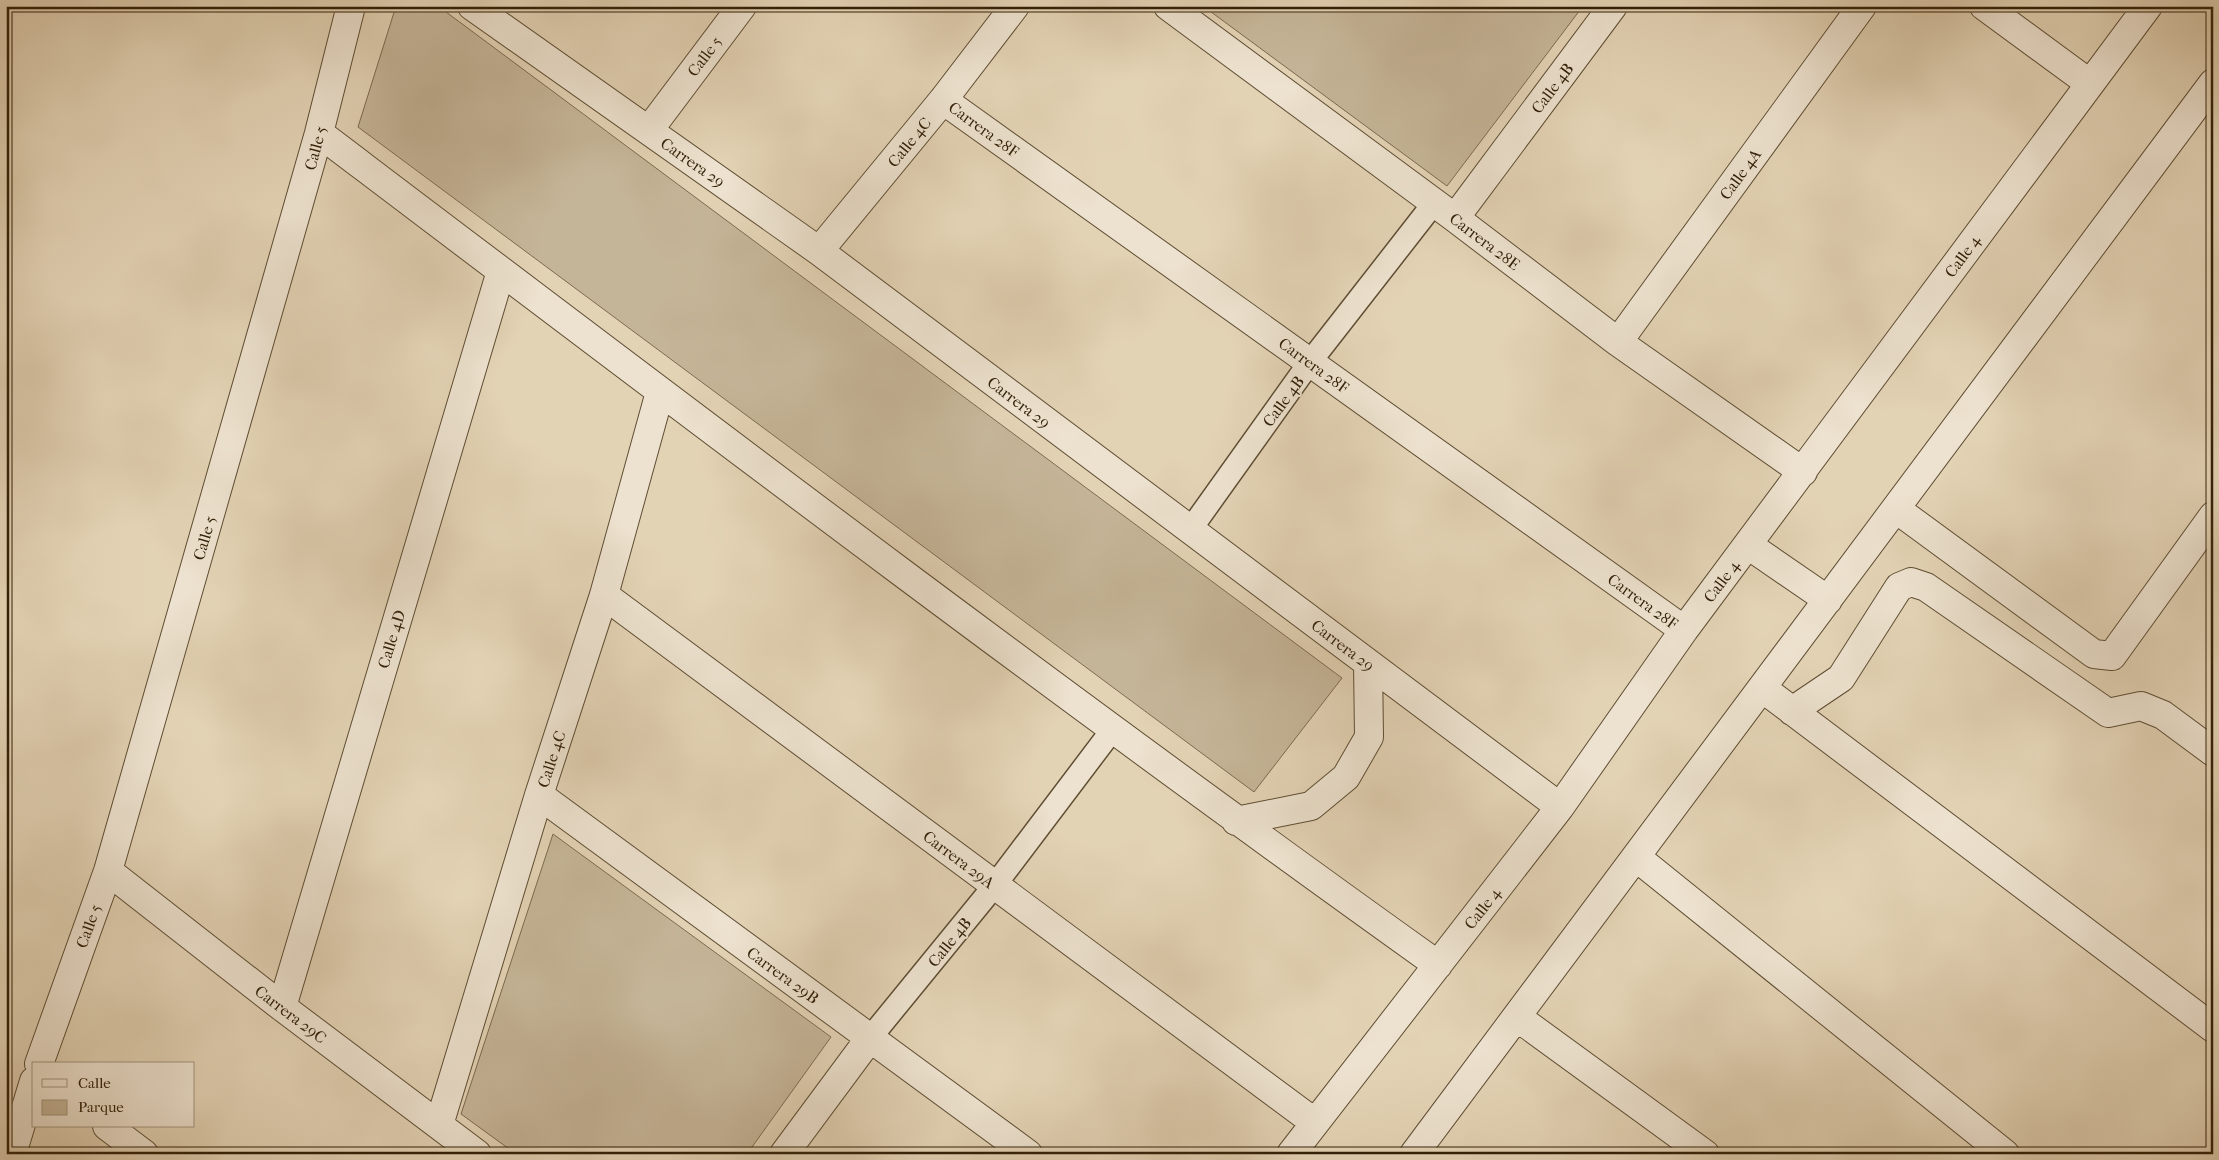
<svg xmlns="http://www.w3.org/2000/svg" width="2219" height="1160" viewBox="0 0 2219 1160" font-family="'IM FELL French Canon',serif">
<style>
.green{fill:#c5b598;stroke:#7c6a50}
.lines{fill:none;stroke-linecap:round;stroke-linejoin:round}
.pedestrian-casing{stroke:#5e4d33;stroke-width:25}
.minor-casing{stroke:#5e4d33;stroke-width:30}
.pedestrian{stroke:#ede2cf;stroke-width:22}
.minor{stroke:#ede2cf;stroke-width:28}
.labels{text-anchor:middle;stroke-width:4;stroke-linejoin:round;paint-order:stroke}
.street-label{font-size:16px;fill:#322008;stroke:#ede2cf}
</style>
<rect width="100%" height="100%" fill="#e3d3b5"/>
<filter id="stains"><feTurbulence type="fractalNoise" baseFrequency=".004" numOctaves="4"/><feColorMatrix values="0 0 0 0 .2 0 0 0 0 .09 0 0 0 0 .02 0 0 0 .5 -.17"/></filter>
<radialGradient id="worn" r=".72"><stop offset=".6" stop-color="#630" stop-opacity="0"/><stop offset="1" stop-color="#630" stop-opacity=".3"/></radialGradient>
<!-- green -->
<path class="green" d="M396,6H438L1342,678L1254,792L358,127Z
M1203,6H1583L1447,186Z
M553,834L831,1037L747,1154H516L461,1114Z"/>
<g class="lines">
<!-- pedestrian casing -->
<g class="pedestrian-casing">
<path id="pedestrian" d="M1190,530L1310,362L1434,203
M870,1038L995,885L1113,729"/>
</g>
<!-- minor casing -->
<g class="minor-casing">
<path id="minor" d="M472,6L819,251L1560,807
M1168,6L1455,218L1618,342L1803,472
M1984,6L2089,83
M943,100L1684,630
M649,130L742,6
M319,133C690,414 1060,695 1438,965
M1455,218L1613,6
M819,251L943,100L1015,6
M1618,342L1862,6
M1896,509L2094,654L2112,656L2213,516
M1748,545L1828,600
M604,595L1314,1122
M1762,688L2213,1028
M1792,711L1841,678L1899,587L1911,582L1926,587L2108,713L2141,706L2163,715L2213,752
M539,795L1028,1154
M1236,821L1311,806L1346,777L1369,737L1368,663
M1636,857L2005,1154
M108,871L282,1007L477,1154
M282,1007L501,271
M1517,1017L1705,1154
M39,1064L108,871L319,133L351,6
M439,1125L539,795L604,595L660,392
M107,1126L144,1154
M12,1154L34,1081
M784,1154L870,1038
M1291,1154L1560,807L1684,630L2148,6
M1414,1154L2213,83"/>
</g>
<!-- pedestrian -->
<use href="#pedestrian" class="pedestrian"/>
<!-- minor -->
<use href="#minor" class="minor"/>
</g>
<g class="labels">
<!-- street labels -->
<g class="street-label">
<text transform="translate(704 56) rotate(-53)" y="6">Calle 5</text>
<text transform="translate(1552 88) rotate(-53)" y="6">Calle 4B</text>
<text transform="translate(984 129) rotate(36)" y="6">Carrera 28F</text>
<text transform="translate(909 142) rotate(-51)" y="6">Calle 4C</text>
<text transform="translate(315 148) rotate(-75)" y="6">Calle 5</text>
<text transform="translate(693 162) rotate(35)" y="6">Carrera 29</text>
<text transform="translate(1740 174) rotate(-54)" y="6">Calle 4A</text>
<text transform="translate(1485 241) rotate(37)" y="6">Carrera 28E</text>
<text transform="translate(1962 256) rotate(-54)" y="6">Calle 4</text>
<text transform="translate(1314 365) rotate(36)" y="6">Carrera 28F</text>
<text transform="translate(1283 401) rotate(-54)" y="6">Calle 4B</text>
<text transform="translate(1019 402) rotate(37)" y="6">Carrera 29</text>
<text transform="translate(204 538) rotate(-74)" y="6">Calle 5</text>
<text transform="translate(1721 581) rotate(-53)" y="6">Calle 4</text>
<text transform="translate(1643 601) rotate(36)" y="6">Carrera 28F</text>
<text transform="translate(391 639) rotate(-73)" y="6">Calle 4D</text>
<text transform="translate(1343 645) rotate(37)" y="6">Carrera 29</text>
<text transform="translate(551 759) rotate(-72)" y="6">Calle 4C</text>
<text transform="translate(959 859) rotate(37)" y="6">Carrera 29A</text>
<text transform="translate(1482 908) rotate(-52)" y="6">Calle 4</text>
<text transform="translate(88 926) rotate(-70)" y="6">Calle 5</text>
<text transform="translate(949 942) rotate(-51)" y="6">Calle 4B</text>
<text transform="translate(783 975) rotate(36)" y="6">Carrera 29B</text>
<text transform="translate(291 1014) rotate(37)" y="6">Carrera 29C</text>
</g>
</g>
<!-- margin -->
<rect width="2219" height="1160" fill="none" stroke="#e3d3b5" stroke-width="25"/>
<rect x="8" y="8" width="2204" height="1145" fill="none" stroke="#322008" stroke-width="2.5"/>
<rect x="12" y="12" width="2194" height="1135" fill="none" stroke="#322008"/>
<!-- legend -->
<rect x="32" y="1062" width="162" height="65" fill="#ede2cf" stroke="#a2947f"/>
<rect x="42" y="1079" width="25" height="8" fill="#ede2cf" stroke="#a2947f"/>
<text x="78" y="1088" font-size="15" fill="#322008">Calle</text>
<rect x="42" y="1100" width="25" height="15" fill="#c5b598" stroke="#a2947f"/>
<text x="78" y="1112" font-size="15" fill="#322008">Parque</text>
<rect width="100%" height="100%" filter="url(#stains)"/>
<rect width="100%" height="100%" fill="url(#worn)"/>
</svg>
